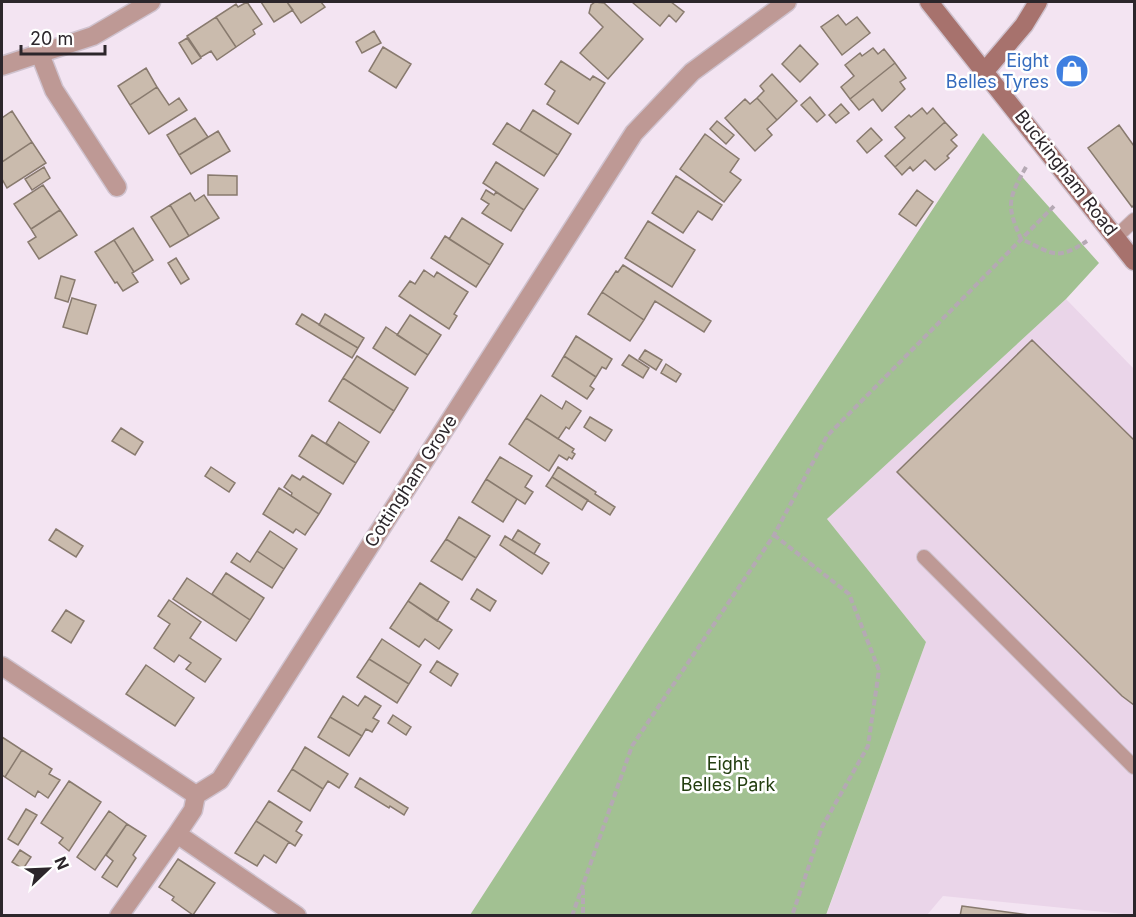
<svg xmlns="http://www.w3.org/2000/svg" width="1136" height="917" viewBox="0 0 1136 917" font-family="Inter,sans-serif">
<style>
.built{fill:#ead5e9}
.green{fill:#a2c192}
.building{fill:#cabbad;stroke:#887a6e;stroke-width:1.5}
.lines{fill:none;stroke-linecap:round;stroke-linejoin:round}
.lane-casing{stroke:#cfc2ce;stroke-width:16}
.street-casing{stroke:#cfc2ce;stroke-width:21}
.secondary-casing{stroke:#cfc2ce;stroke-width:21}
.path{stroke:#b5a9b4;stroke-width:4;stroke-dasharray:6 3;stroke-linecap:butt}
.lane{stroke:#be9995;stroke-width:14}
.street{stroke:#be9995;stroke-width:18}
.secondary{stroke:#a7726d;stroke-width:18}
.labels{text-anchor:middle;stroke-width:5;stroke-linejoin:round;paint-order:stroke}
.shop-label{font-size:18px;fill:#366cbe;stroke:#fff;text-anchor:end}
.street-label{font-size:18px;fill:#2c262b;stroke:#fff}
.park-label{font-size:18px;fill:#233e10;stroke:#fff}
</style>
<rect width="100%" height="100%" fill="#f3e4f2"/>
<!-- built -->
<path class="built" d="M1066,299L1134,369V915L943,896L927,915L826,916L926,642L827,519Z"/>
<!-- green -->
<path class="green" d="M983,133L1099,263L1066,299L827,519L926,642L826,915H470L645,645Z"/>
<!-- building -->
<path class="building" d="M247,2L262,24L253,30L255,34L236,47L216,17L236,4L238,7Z
M261,2H287L293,10L274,22Z
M287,2H321L325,7L301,23Z
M595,2L604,3L643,39L608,79L580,53L603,27L589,13L591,5Z
M632,2H671L684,12L676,22L669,15L660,26Z
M838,15L846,25L857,17L870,33L842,55L821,27Z
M216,17L236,47L217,60L211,51L201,57L187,36Z
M374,31L381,43L362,53L356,42Z
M187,38L201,58L192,64L179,43Z
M800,45L818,64L800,82L782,64Z
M383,47L411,64L396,88L369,71Z
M873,48L878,54L884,49L895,63L850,99L841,87L854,76L845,65L860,53L862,56Z
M561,61L590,80L593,76L605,83L578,124L547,104L555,91L545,84Z
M895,63L906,78L900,82L905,89L882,111L873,99L859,110L850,99Z
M146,68L157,87L130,105L118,86Z
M772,74L797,101L777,120L757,98L764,91L760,86Z
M157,87L169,105L179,98L187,110L149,134L130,105Z
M810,97L825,115L817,122L801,105Z
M757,98L777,120L767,129L772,135L755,151L725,118L745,99L750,104Z
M841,104L849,113L836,123L829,115Z
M922,108L927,114L933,108L945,122L895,167L885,156L905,138L895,127L909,115L911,117Z
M533,110L571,134L558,155L520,131Z
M12,111L32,142L2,162V118Z
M195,118L208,137L179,155L167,135Z
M717,121L734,135L726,144L710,129Z
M945,122L957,135L951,140L957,146L947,156L949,158L935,170L925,160L913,171L910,167L902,175L895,167Z
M507,123L558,155L544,176L493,144Z
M1119,125L1134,146V205L1132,207L1088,148Z
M871,128L882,140L867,153L857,141Z
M218,131L230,151L191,174L179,155Z
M705,134L739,159L730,172L741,180L724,202L680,169Z
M32,142L46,163L7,188L2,179V162Z
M496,162L538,189L524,210L483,183Z
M44,167L50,178L32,190L25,179Z
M208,175L237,176V195H208Z
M676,176L722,205L712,220L698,211L683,233L652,213Z
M43,185L60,210L31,229L14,204Z
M486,190L494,195L496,192L524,210L511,231L482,213L489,204L481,199Z
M917,190L933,202L916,226L899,214Z
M190,193L195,201L204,195L219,218L189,236L170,205Z
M170,205L189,236L170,247L151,217Z
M60,210L77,235L39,259L28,242L36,237L31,229Z
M462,218L503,244L490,265L449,239Z
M648,221L695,250L672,287L625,258Z
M133,228L153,260L134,272L114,240Z
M445,236L490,265L476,287L431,258Z
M114,240L134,272L132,273L138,282L123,291L117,282L115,283L95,252Z
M176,258L189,279L181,284L168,263Z
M623,265L711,321L704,332L655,301L644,320L602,292L616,271L618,272Z
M424,270L434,277L437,272L468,292L454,314L457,316L449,329L399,296L410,281L415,284Z
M61,276L75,280L68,302L55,298Z
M602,292L644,320L630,341L588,314Z
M72,298L96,305L87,334L63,327Z
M302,314L358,348L352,358L296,324Z
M325,314L364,338L358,348L319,325Z
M410,315L441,335L428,355L397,335Z
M386,327L428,355L415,375L373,348Z
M576,336L612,359L606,369L602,367L596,377L564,356Z
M1032,340L1134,440V705L1122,696L897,472Z
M645,350L662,360L656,370L639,359Z
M629,355L649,368L643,378L622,365Z
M357,356L408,388L394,411L343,378Z
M564,356L596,377L590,386L594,389L587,399L552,376Z
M666,364L681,374L676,382L661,373Z
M343,378L394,411L380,433L329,401Z
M541,395L562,409L566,401L581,411L569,429L566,427L558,439L526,418Z
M590,417L612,430L605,441L584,427Z
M526,418L574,449L572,452L575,454L572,459L569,457L567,460L559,455L549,471L509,444Z
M339,422L369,442L356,463L326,443Z
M121,428L143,442L135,455L112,441Z
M312,435L356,463L343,484L299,456Z
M500,457L532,476L525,487L533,492L525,504L486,479Z
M211,467L235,483L229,492L205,476Z
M558,467L596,492L595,494L615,507L610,515L552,477Z
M292,475L300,480L303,476L331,494L319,514L291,496L292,493L284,487Z
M552,477L588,500L582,510L546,486Z
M486,479L517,499L503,522L472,502Z
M279,488L319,514L305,535L296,529L293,533L263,514Z
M459,517L490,536L476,558L446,539Z
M56,529L83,546L76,557L49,540Z
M518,530L540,544L534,554L512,540Z
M270,531L297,549L284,569L257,551Z
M505,536L549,563L542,574L500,545Z
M446,539L476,558L462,580L431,561Z
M257,551L284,569L272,588L231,562L237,553L250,562Z
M226,573L264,598L250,620L212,594Z
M187,578L250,620L236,641L173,599Z
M420,583L449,602L437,621L408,601Z
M477,589L496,601L490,611L471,599Z
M169,600L201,622L190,638L221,659L205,682L186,669L191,663L179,655L174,662L154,648L170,624L158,616Z
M408,601L452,630L439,649L425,639L419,647L390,628Z
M66,610L84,621L71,643L52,631Z
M382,639L421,665L409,684L369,659Z
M369,659L409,684L397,703L357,677Z
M437,661L458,674L451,686L430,672Z
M146,665L194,698L175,726L126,694Z
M343,696L358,706L365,696L381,706L373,718L379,721L372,732L366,729L362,736L330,717Z
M393,715L411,727L406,735L388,723Z
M330,717L362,736L349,756L318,737Z
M2,737L22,750L5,777L2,775Z
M305,747L348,774L339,788L328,781L323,789L292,769Z
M22,750L52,769L49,774L60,780L48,798L38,791L35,797L5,777Z
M292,769L323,789L310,811L278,791Z
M360,778L408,808L404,815L390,806L389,808L355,787Z
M69,781L101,802L69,851L59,843L63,838L41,823Z
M269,801L302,822L296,831L302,835L295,846L256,821Z
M26,809L37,815L18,845L8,839Z
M109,811L127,824L95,870L77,857Z
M256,821L289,842L276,863L264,855L257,866L235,853Z
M127,824L146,836L133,855L136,858L117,887L102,877L113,861L106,855Z
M20,850L31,857L23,869L12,862Z
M178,859L215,883L193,915L172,900L174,897L159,887Z
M962,906L1037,916H960Z"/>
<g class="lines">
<!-- lane casing -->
<g class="lane-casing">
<path id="lane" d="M1116,237L1134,220
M924,557L1134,767"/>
</g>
<!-- street casing -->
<g class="street-casing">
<path id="street" d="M40,54L54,90L117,187
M2,66L93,36L151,2
M2,666L196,795L220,780L634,133L692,72L787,2
M177,834L297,916
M119,916L177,834L193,810L196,795"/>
</g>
<!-- secondary casing -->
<g class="secondary-casing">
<path id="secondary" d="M929,2L1134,261
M985,71L1024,25L1038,2"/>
</g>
<!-- path -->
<path class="path" d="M1026,167C1008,199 1006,205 1021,239C1053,253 1055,262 1087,241
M774,535L849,594L879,670L868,746L822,827L792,916
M583,889V916
M572,916L632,746L774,535L827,436L1056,204"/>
<!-- lane -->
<use href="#lane" class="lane"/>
<!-- street -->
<use href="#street" class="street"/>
<!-- secondary -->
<use href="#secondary" class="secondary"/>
</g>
<!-- icons -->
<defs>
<g id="shop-disc" transform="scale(1.725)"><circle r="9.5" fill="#3f7fe0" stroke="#fff"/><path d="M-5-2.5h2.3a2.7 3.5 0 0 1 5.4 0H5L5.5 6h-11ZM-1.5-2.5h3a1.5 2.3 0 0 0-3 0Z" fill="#fff"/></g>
</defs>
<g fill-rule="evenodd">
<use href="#shop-disc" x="1072" y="71"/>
</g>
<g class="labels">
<!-- shop labels -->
<g class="shop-label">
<text x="1049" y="67">Eight<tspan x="1049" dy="21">Belles Tyres</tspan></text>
</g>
<!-- street labels -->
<g class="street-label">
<text transform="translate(1066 173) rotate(52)" y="6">Buckingham Road</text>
<text transform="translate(411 481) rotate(-57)" y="6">Cottingham Grove</text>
</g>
<!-- park labels -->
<g class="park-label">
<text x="728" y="770">Eight<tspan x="728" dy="21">Belles Park</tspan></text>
</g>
</g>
<!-- border -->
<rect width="1136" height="917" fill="none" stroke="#2c262b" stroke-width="6"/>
<!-- north arrow -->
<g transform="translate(48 869) rotate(67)" stroke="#ffffff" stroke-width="4.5" paint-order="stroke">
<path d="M0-4.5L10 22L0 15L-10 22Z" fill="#2c262b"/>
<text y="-9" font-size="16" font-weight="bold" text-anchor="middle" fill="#2c262b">N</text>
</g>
<!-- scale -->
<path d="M21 45v9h84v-9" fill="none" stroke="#2c262b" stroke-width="3"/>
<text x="30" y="45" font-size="18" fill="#2c262b" stroke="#ffffff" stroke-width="4.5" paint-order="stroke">20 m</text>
</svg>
